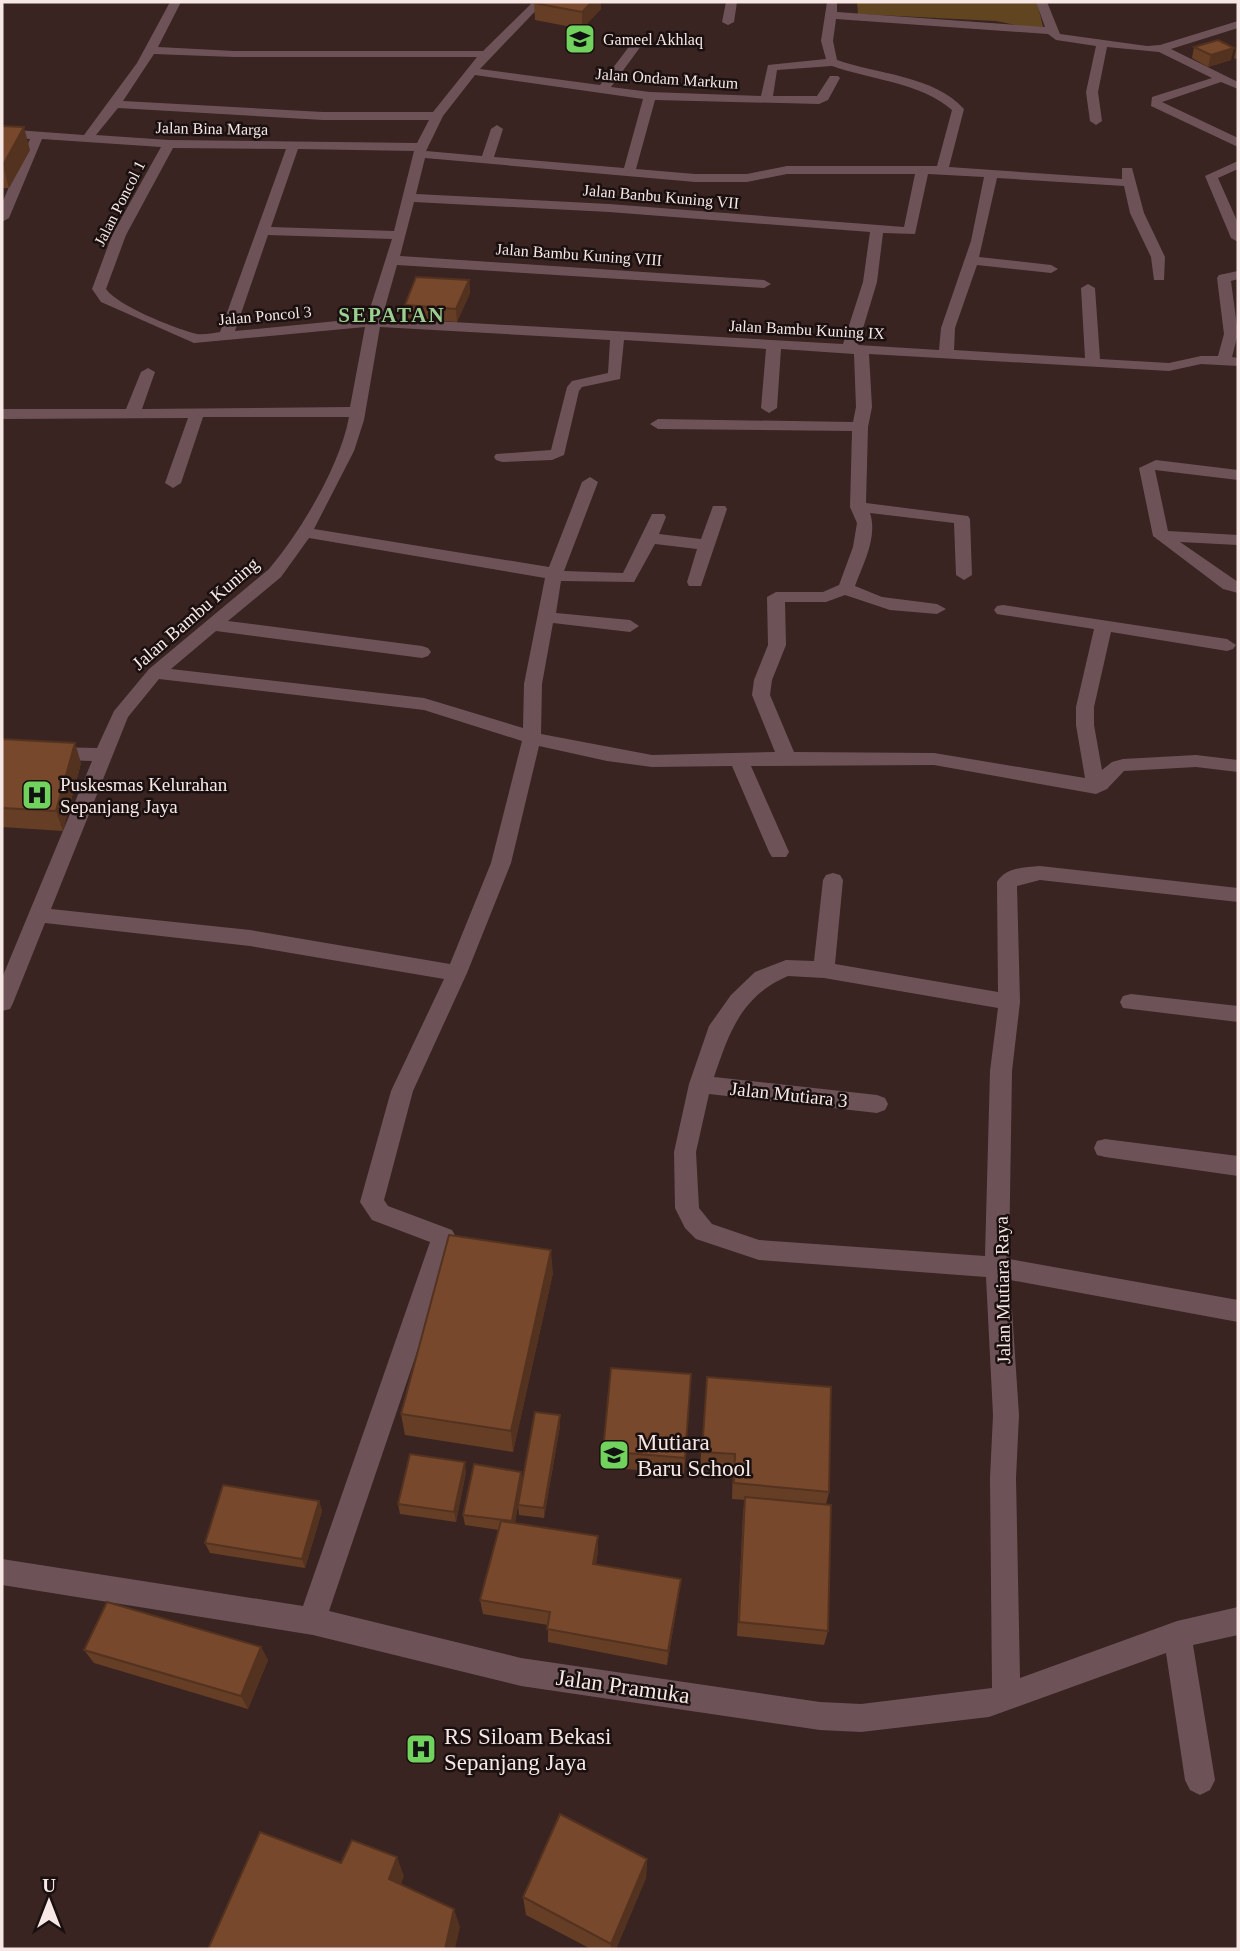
<svg xmlns="http://www.w3.org/2000/svg" width="1240" height="1951" viewBox="0 0 1240 1951" font-family="'Times New Roman',serif">
<style>
.green{fill:#614520}
.lines{fill:none;stroke-linecap:round;stroke-linejoin:round}
.minor{fill:#6d5358;fill-rule:evenodd}
.wall{fill:#663e26}
.shaded-wall{fill:#53321f}
.building{fill:#77482c;stroke:#53321f;stroke-width:2}
.labels{text-anchor:middle;stroke-width:5;stroke-linejoin:round;paint-order:stroke}
.far-poi-label{font-size:16px;fill:#f7e8e6;stroke:#1a100f;text-anchor:start}
.far-street-label{font-size:16px;fill:#f7e8e6;stroke:#1a100f}
.street-label{font-size:19px;fill:#f7e8e6;stroke:#1a100f}
.poi-label{font-size:19px;fill:#f7e8e6;stroke:#1a100f;text-anchor:start}
.far-district-label{font-size:21px;font-weight:bold;letter-spacing:2px;fill:#9cd093;stroke:#1a100f}
.near-poi-label{font-size:23px;fill:#f7e8e6;stroke:#1a100f;text-anchor:start}
.near-street-label{font-size:23px;fill:#f7e8e6;stroke:#1a100f}
</style>
<rect width="100%" height="100%" fill="#392421"/>
<!-- green -->
<path class="green" d="M857,2H1037L1044,31L996,21L858,14Z"/>
<g class="lines">
<!-- minor -->
<path class="minor" d="M170,2H181L158,47L234,51H483L533,2H544L480,69L600,85L631,44L635,43L641,46L611,87L650,92L761,96L768,65L826,59L821,41L827,2H837V12L1045,27L1036,2H1047L1060,34L1147,46L1160,45L1238,21V28L1171,49L1238,82V89L1221,82L1162,102L1238,138V147L1151,106L1152,97L1212,78L1159,52L1107,47L1098,92L1102,121L1096,125L1090,121L1086,92L1096,46L1056,40L1048,34L836,19L833,41L837,60C877,74 935,76 964,109L949,167L1122,179V168H1132L1144,213L1165,257L1164,280H1154L1151,257L1130,213L1124,186L997,178L979,257L1051,265L1058,269L1051,273L977,265L955,328L954,350L1085,358L1081,288L1088,284L1095,288L1100,359L1169,363L1201,356H1218L1224,334L1217,278L1219,275L1238,271V279L1231,281L1238,334L1232,357L1238,358V366L1201,364L1169,371L869,354L872,407L868,427L866,503L968,516L970,519L972,575L964,580L956,575L954,523L870,513C878,537 863,564 855,586L882,597L937,604L946,609L937,614L890,610L845,595L826,602H785L786,645L772,680L770,695L794,752L934,753L1085,778L1076,725V707L1094,629L1003,615L997,614L994,610L997,606L1003,605L1227,639L1236,645L1233,649L1227,651L1111,632L1094,707V725L1102,770L1112,762L1123,759L1196,755L1238,760V772L1196,767L1124,771L1107,789L1096,794L934,765L751,766L789,852L786,857H772L769,852L732,766L652,767L607,761L539,746L511,863L467,973L413,1091L387,1189L384,1200L388,1206L452,1230L456,1237L329,1611L521,1658L820,1702L861,1704L992,1688L990,1478L993,1415L986,1277L759,1260L696,1239L685,1228L675,1208L674,1152L689,1084L709,1026L731,995L755,972L786,960L814,961L823,880L826,875L833,873L840,875L843,880L835,964L998,992L997,882C1005,868 1025,867 1040,866L1238,888V902L1040,880L1017,886L1020,1002L1012,1071L1009,1259L1238,1300V1322L1010,1280L1019,1415L1016,1478L1020,1678L1177,1621L1238,1607V1635L1193,1645L1215,1780L1210,1790L1200,1795L1190,1790L1185,1780L1166,1653L989,1717L861,1732L820,1730L521,1686L313,1635L2,1585V1559L303,1606L430,1242L372,1220L360,1202L391,1091L444,979L250,946L45,923L13,1003L10,1009L2,1011V978L92,761L2,758V746L97,748L114,711L149,669L269,569C301,531 340,466 349,417H203L181,483L173,488L165,483L188,418L2,419V409H126L141,372L148,368L155,372L142,409L350,407L365,327L194,343L101,302L92,289L112,235L161,147L42,139L9,218L2,222V203L30,139L2,137V129L84,135L137,63ZM154,54L234,57H477L433,112H323L123,101ZM832,66C871,80 920,82 952,110L937,166H787L747,174H695L636,169L655,100L819,104L828,100L840,78L838,76H830L817,96H773L777,70ZM475,75L643,99L624,168L494,157L503,129L497,125L491,129L482,156L426,151L443,116ZM118,108L323,120H429L417,143L169,140L96,135ZM173,148L286,149L220,332C212,333 201,336 193,333C172,327 118,306 106,289L126,235ZM298,149L414,151L394,231L271,227ZM425,158L695,182H747L787,174H915L904,227L609,204L416,194ZM928,174L984,177L971,241L941,328L939,350L858,345L877,282L883,233L915,234ZM414,202L609,212L870,232L863,282L843,344L382,318L397,265L764,288L771,284L764,280L400,256ZM268,235L392,239L367,318L235,331ZM380,327L610,340L608,373L572,381L567,387L551,450L496,454L494,457L496,460L502,462L552,460L564,455L579,391L582,387L620,379L624,340L766,349L761,408L769,413L777,408L781,349L854,354L856,407L853,422L658,419L650,424L658,429L852,431L850,507L857,523L853,547L839,585L823,592H776L767,597L768,645L754,680L752,695L775,752L652,755L541,734L542,684L553,623L630,632L639,626L630,620L556,613L561,581L634,582L655,544L697,549L687,582L689,586H701L727,509L725,506H713L701,539L659,534L666,517L664,514H652L623,573L564,571L598,482L590,477L582,482L549,567L314,529L354,451L364,420ZM309,538L545,578L524,684L523,728L424,698L171,669L216,631L422,658L428,656L431,652L428,648L422,646L228,621L281,577ZM159,679L424,710L522,741L491,863L450,964L250,930L51,909L128,717ZM788,976L824,978L998,1008L990,1071L985,1256L759,1240L712,1224L699,1208L696,1152L709,1094L877,1113L885,1110L888,1104L885,1098L877,1095L714,1077C729,1033 741,996 788,976Z
M726,2H737L734,22L728,25L722,22Z
M1238,161V169L1218,178L1238,223V242L1231,238L1205,176Z
M1156,460L1238,470V480L1155,470L1168,531L1238,535V545L1180,542L1238,582V593L1223,589L1153,536L1139,468Z
M1131,994L1238,1006V1022L1123,1008L1120,1002L1123,996Z
M1105,1139L1238,1156V1176L1105,1157L1097,1155L1094,1148L1097,1141Z"/>
</g>
<!-- wall -->
<path class="wall" d="M536,2H601V9L582,29L535,20L534,3Z
M1237,46H1238V60L1234,58Z
M1194,47L1231,60L1208,67L1192,58Z
M2,126L30,150L9,188H2Z
M469,280L470,293L457,322L407,318L405,305Z
M2,739L81,763L63,831L2,827Z
M553,1273L513,1452L405,1435L401,1414Z
M691,1374L684,1474L603,1467V1451Z
M707,1377L829,1492L826,1504L828,1631L824,1645L737,1636L743,1512L745,1500L732,1499L733,1470L700,1467Z
M560,1426L544,1518L519,1515L518,1505L515,1523L598,1551L596,1564L679,1594L667,1665L548,1642V1625L483,1614L480,1600L499,1530L465,1525L463,1515L521,1472L522,1482Z
M466,1472L456,1522L400,1514L398,1504Z
M319,1501L322,1511L305,1568L210,1553L205,1543Z
M261,1647L268,1660L248,1709L94,1663L84,1650Z
M647,1859L646,1878L616,1949H591L526,1915L523,1897Z"/>
<!-- shaded-wall -->
<path class="shaded-wall" d="M592,2H601V9L582,29V12Z
M1234,48L1231,60L1208,67L1211,55Z
M24,127L30,150L9,188L3,165Z
M469,280L470,293L457,322L456,309Z
M75,743L81,763L63,831L56,811Z
M551,1250L553,1273L513,1452L511,1431Z
M560,1415V1426L544,1518V1508Z
M465,1462L466,1472L456,1522L454,1512Z
M521,1472L522,1483L513,1532L512,1521Z
M319,1501L322,1511L305,1568L302,1559Z
M598,1536V1551L593,1578V1564Z
M681,1579L679,1594L667,1665L668,1651Z
M261,1647L268,1660L248,1709L241,1696Z
M397,1857L404,1876L397,1897L389,1879Z
M647,1859L646,1878L616,1949H611V1944Z
M454,1909L460,1927L455,1949H445Z"/>
<!-- building -->
<path class="building" d="M536,2H592L582,12L534,3Z
M1218,40L1234,48L1211,55L1194,47Z
M2,126L24,127L3,165H2Z
M416,277L469,280L456,309L405,305Z
M2,739L75,743L56,811L2,808Z
M449,1235L551,1250L511,1431L401,1414Z
M611,1368L691,1374L685,1458L603,1451Z
M707,1377L831,1387L829,1492L734,1483L735,1454L702,1452Z
M535,1412L560,1415L544,1508L518,1505Z
M410,1454L465,1462L454,1512L398,1504Z
M474,1464L521,1472L512,1521L463,1515Z
M223,1485L319,1501L302,1559L205,1543Z
M745,1497L831,1505L828,1631L739,1622Z
M501,1521L598,1536L593,1564L681,1579L668,1651L547,1629L550,1612L480,1600Z
M107,1602L261,1647L241,1696L84,1650Z
M560,1814L647,1859L611,1944L523,1897Z
M260,1832L341,1863L352,1840L397,1857L389,1879L454,1909L445,1949H208Z"/>
<!-- icons -->
<defs>
<g id="school-square" transform="scale(1.575)"><rect x="-9" y="-9" width="18" height="18" rx="4" fill="#71d35e" stroke="#1a100f"/><path d="M0-5L7-2L0 1L-7-2ZM-4 1L0 2.5L4 1V4Q0 6-4 4Z" fill="#111"/></g>
<g id="hospital-square" transform="scale(1.575)"><rect x="-9" y="-9" width="18" height="18" rx="4" fill="#71d35e" stroke="#1a100f"/><path d="M-5-5h3v3.5h4V-5h3V5h-3V1.5h-4V5h-3Z" fill="#111"/></g>
</defs>
<g fill-rule="evenodd">
<use href="#school-square" x="580" y="39"/>
<use href="#hospital-square" x="37" y="795"/>
<use href="#school-square" x="614" y="1455"/>
<use href="#hospital-square" x="421" y="1749"/>
</g>
<g class="labels">
<!-- far-poi labels -->
<g class="far-poi-label">
<text x="603" y="45">Gameel Akhlaq</text>
</g>
<!-- far-street labels -->
<g class="far-street-label">
<text transform="translate(667 78) rotate(4)" y="6">Jalan Ondam Markum</text>
<text transform="translate(212 128) rotate(1)" y="6">Jalan Bina Marga</text>
<text transform="translate(661 196) rotate(5)" y="6">Jalan Banbu Kuning VII</text>
<text transform="translate(119 203) rotate(-63)" y="6">Jalan Poncol 1</text>
<text transform="translate(579 254) rotate(4)" y="6">Jalan Bambu Kuning VIII</text>
<text transform="translate(265 315) rotate(-5)" y="6">Jalan Poncol 3</text>
<text transform="translate(807 329) rotate(3)" y="6">Jalan Bambu Kuning IX</text>
</g>
<!-- street labels -->
<g class="street-label">
<text transform="translate(195 613) rotate(-41)" y="7">Jalan Bambu Kuning</text>
<text transform="translate(789 1094) rotate(6)" y="7">Jalan Mutiara 3</text>
<text transform="translate(1002 1290) rotate(-91)" y="7">Jalan Mutiara Raya</text>
</g>
<!-- poi labels -->
<g class="poi-label">
<text x="60" y="791">Puskesmas Kelurahan<tspan x="60" dy="22">Sepanjang Jaya</tspan></text>
</g>
<!-- far-district labels -->
<g class="far-district-label">
<text x="392" y="322">SEPATAN</text>
</g>
<!-- near-poi labels -->
<g class="near-poi-label">
<text x="637" y="1450">Mutiara<tspan x="637" dy="26">Baru School</tspan></text>
<text x="444" y="1744">RS Siloam Bekasi<tspan x="444" dy="26">Sepanjang Jaya</tspan></text>
</g>
<!-- near-street labels -->
<g class="near-street-label">
<text transform="translate(623 1686) rotate(8)" y="8">Jalan Pramuka</text>
</g>
</g>
<!-- border -->
<rect width="1240" height="1951" fill="none" stroke="#f7e8e6" stroke-width="7"/>
<!-- north arrow -->
<g transform="translate(49 1902)" stroke="#1a100f" stroke-width="5" paint-order="stroke">
<path d="M0-5L12 26L0 18L-12 26Z" fill="#f7e8e6"/>
<text y="-10" font-size="19" font-weight="bold" text-anchor="middle" fill="#f7e8e6">U</text>
</g>
</svg>
